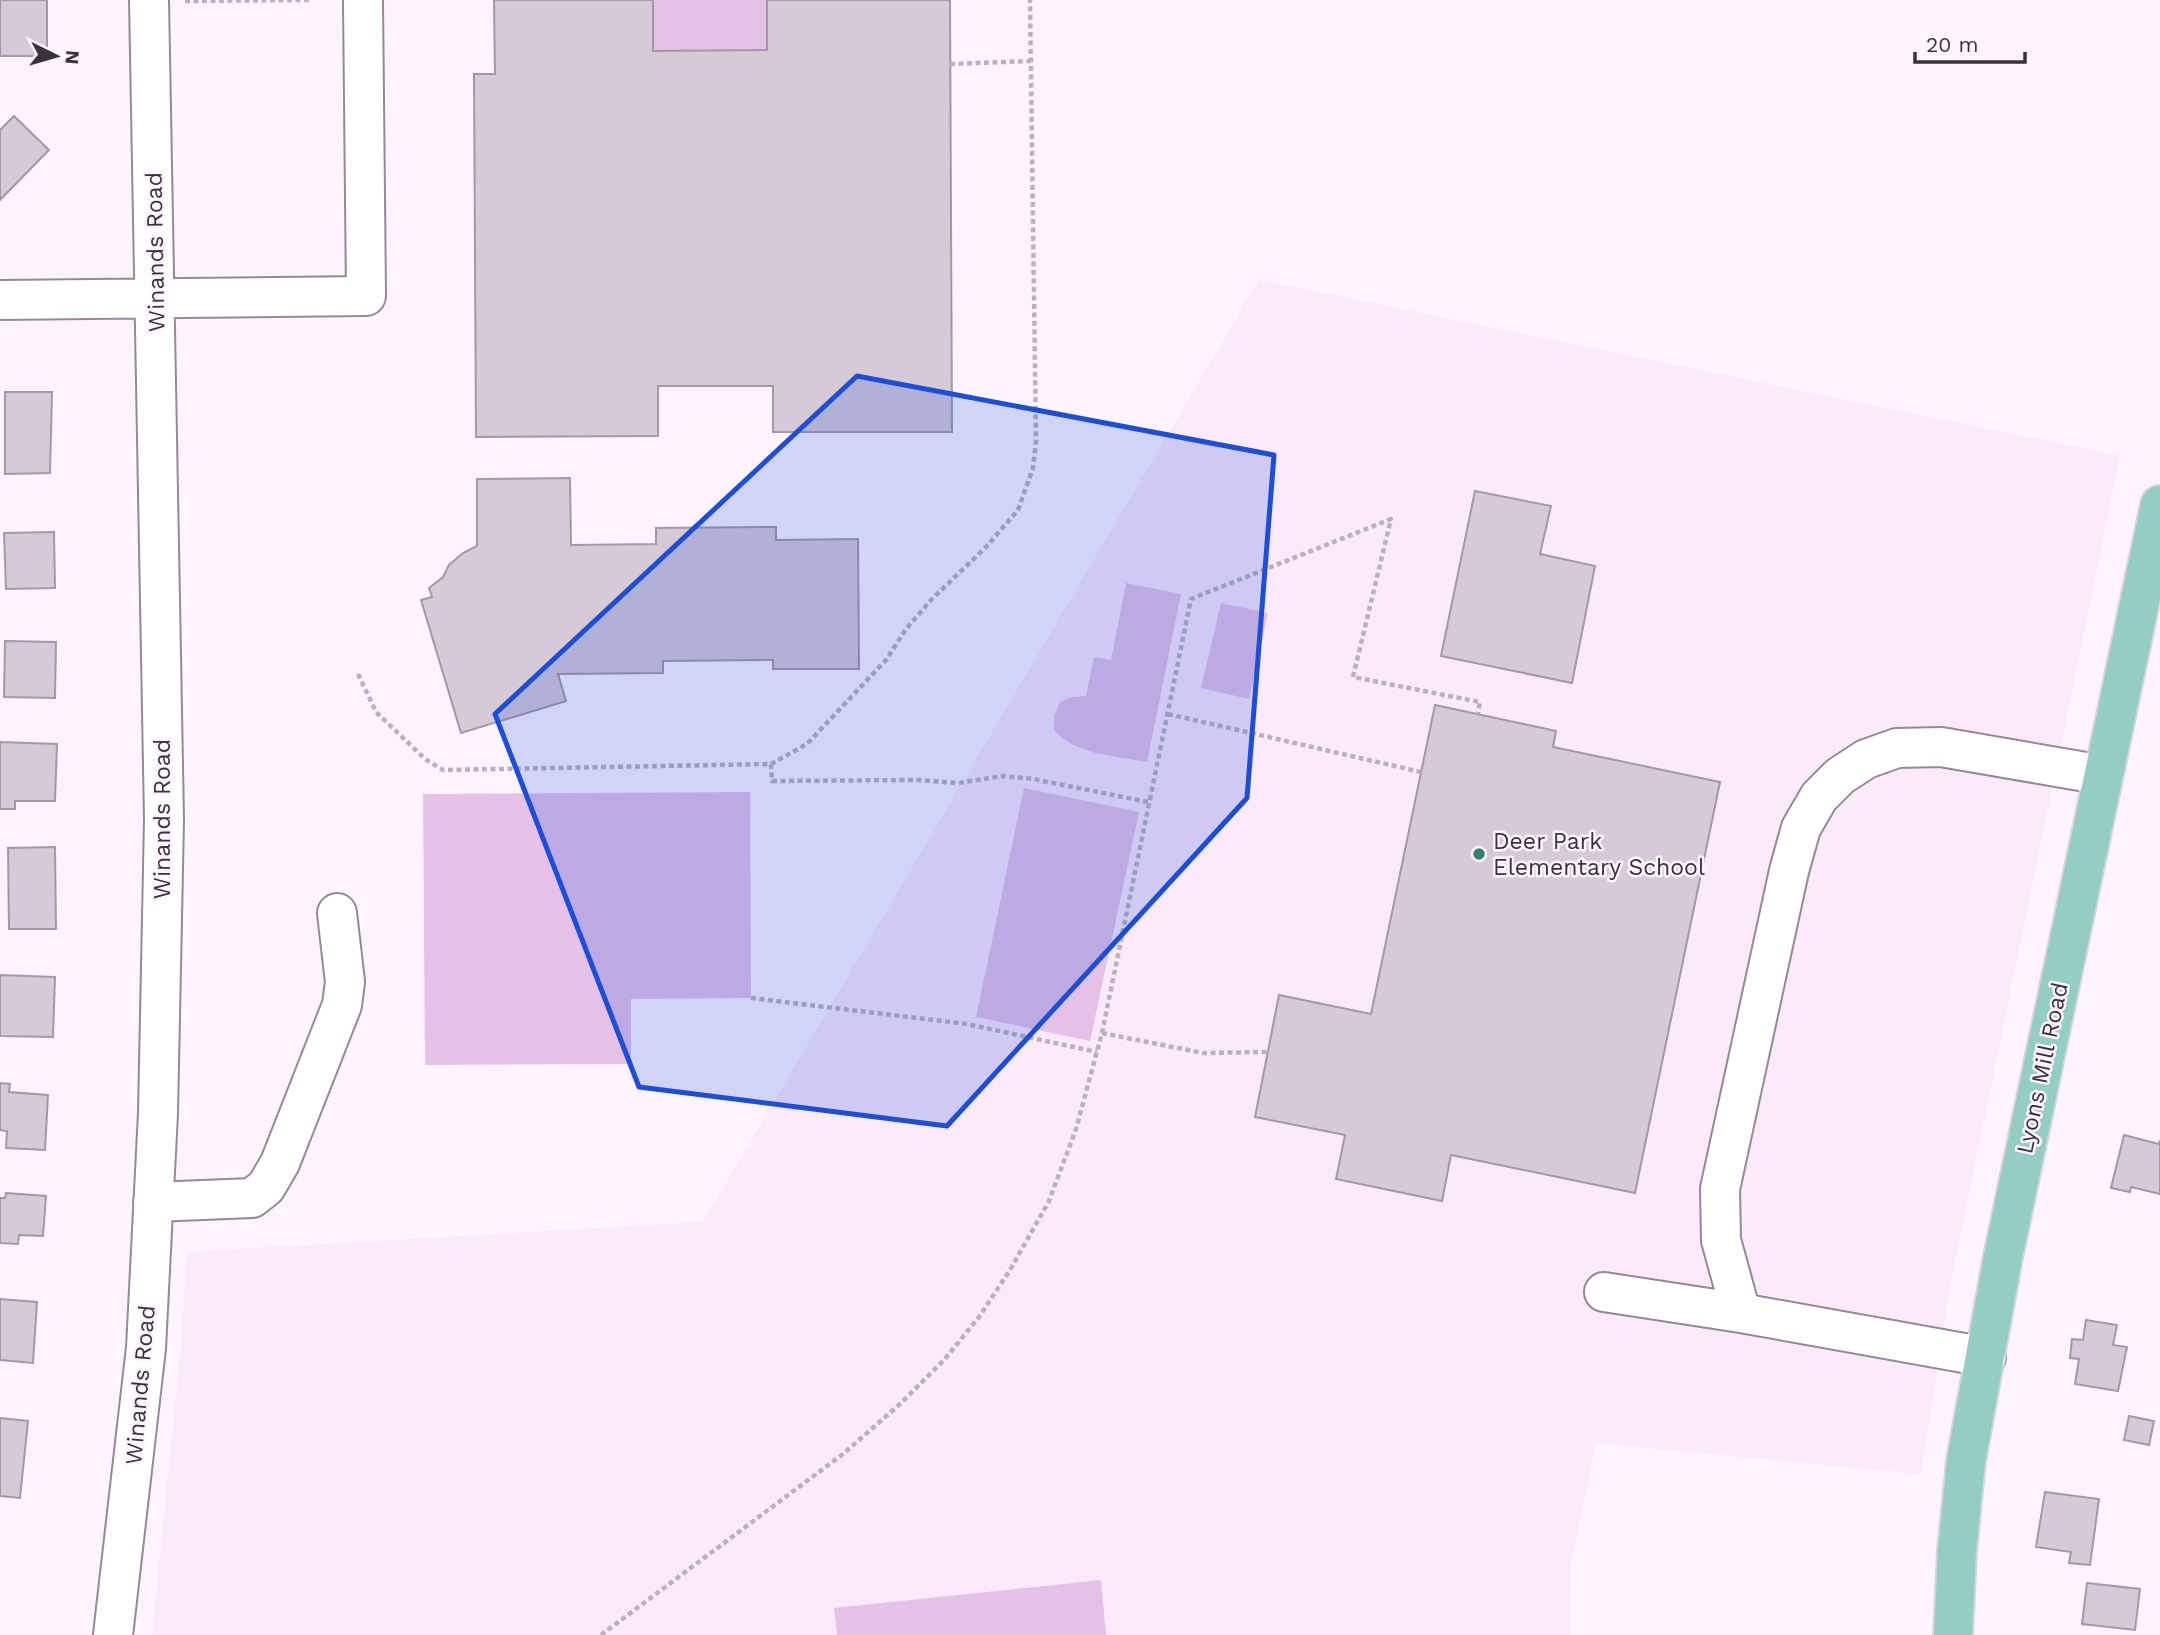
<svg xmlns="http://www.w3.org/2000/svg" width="2160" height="1635" viewBox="0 0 2160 1635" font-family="'Work Sans',sans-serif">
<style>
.built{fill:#fbe9fc}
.green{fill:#e5c0e7}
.building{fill:#d6cad7;stroke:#a498a4;stroke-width:2}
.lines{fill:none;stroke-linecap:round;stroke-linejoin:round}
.minor-casing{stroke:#958996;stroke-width:42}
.major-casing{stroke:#d7d6d7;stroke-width:42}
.path{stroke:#bab1bb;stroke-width:4.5;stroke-dasharray:5 3.5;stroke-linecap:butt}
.minor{stroke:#fff;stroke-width:38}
.major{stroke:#93cdc4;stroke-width:38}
.marked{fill:#1d4ed8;fill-opacity:0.2;stroke:#1d4ed8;stroke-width:5;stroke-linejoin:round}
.poi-dot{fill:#397e73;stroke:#fef4ff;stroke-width:2.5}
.labels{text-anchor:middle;stroke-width:5;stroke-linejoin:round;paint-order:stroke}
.street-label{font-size:23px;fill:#383339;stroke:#fef4ff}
.poi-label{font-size:23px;fill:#383339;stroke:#fef4ff;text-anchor:start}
</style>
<rect width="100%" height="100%" fill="#fef4ff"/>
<!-- built -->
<path class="built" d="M1259,280L2120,456L1952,1276L1921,1474L1596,1443L1571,1564L1569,1635H152L181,1347L187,1252L703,1222Z"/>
<!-- green -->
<path class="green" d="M653,0H767V50L653,51Z
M1126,583L1181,594L1147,762C1115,756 1076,755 1054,730V716L1060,702L1072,697L1086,696L1094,657L1111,660Z
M1221,603L1268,613L1249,699L1201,688Z
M1024,788L1139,812L1090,1041L976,1017Z
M750,792L751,998L631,999V1064L425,1065L423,794Z
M1101,1580L1106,1635H837L834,1608Z"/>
<!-- building -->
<path class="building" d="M0,0H47V56H0Z
M494,0H653V51L767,50V0H950L952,432H773V386H658V436L476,437L474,74H495Z
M14,116L49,150L0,200V130Z
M5,392H52L50,473L5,474Z
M570,478L571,545L656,544V528L776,527V540L858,539L859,669H773V660L663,661V673L558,674L566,701L461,733L421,600L432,597L429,588L443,577L449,565L463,553L477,546V479Z
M1475,491L1551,506L1540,554L1595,566L1572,683L1441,656Z
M54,532L55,588L6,589L4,533Z
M5,641L56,642L55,698L4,697Z
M1435,705L1556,731L1553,747L1720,782L1635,1193L1451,1155L1442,1201L1336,1179L1345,1135L1255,1117L1279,995L1371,1014Z
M0,742L57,744L55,801H15V809H0Z
M55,847L56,929H9L8,848Z
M0,975L55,977L53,1037L0,1036Z
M0,1083L10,1084L9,1092L48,1095L45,1150L6,1148L7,1131L0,1130Z
M2124,1135L2159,1144L2160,1140V1194L2131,1187L2130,1192L2111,1188Z
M6,1193L46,1196L43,1236L19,1235L18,1244L0,1243V1198H5Z
M0,1299L37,1302L33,1363L0,1360Z
M2086,1320L2117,1325L2113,1345L2127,1347L2118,1391L2075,1384L2079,1359L2070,1358L2072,1339L2083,1340Z
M2129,1416L2154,1421L2149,1445L2124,1440Z
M0,1418L28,1421L20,1498L0,1496Z
M2045,1492L2099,1499L2090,1565L2069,1563L2071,1552L2036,1547Z
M2087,1583L2140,1589L2135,1630L2082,1624Z"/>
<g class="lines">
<!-- minor casing -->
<g class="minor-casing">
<path id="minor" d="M0,300L366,296L363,0
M153,1202L252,1198L266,1187L280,1163L342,1005L345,982L337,913
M1604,1292L1741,1313L1986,1357
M1741,1313L1721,1240L1720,1189L1789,871L1801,828L1819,797L1840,776L1866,759L1897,748L1941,747L2103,775
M113,1635L146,1348L158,1113L164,820L149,0"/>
</g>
<!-- major casing -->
<g class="major-casing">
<path id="major" d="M1953,1635L1957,1551L1966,1461L2003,1257L2160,505"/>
</g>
<!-- path -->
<path class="path" d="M185,1L311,0
M950,64L1031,61
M358,674L376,712L425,759L443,770L771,764L807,744L886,660L906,629L931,600L986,547L1018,510L1033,468L1036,441L1030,0
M1168,714L1421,772
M771,764L772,781L917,780L958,783L1003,776L1033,779L1148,802
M751,998L967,1024L1097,1052
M1102,1033L1203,1053L1268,1052
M601,1635L843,1454L900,1404L944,1360L979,1317L1010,1270L1049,1201L1076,1129L1102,1033L1191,599L1391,519L1353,677L1480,702L1478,714"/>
<!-- minor -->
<use href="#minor" class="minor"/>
<!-- major -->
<use href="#major" class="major"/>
</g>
<!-- marked area -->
<path class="marked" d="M857,376L1274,455L1247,798L947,1126L639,1087L495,714Z"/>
<!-- markers -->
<circle class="poi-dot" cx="1479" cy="854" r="7"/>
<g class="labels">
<!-- street labels -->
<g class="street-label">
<text transform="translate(155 252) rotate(-91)" y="8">Winands Road</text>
<text transform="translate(162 819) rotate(-90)" y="8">Winands Road</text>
<text transform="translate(2042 1068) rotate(-78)" y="8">Lyons Mill Road</text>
<text transform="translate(140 1385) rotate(-85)" y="8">Winands Road</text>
</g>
<!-- poi labels -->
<g class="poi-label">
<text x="1493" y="849">Deer Park<tspan x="1493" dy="26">Elementary School</tspan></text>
</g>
</g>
<!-- north arrow -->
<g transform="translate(56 56) rotate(95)" stroke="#fef4ff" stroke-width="5" paint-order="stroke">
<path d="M0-5L12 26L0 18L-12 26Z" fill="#383339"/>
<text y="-10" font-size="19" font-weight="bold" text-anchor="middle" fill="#383339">N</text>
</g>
<!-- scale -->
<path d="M1915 52v10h110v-10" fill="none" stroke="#383339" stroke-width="3.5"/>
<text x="1926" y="52" font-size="21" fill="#383339" stroke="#fef4ff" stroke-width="5" paint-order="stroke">20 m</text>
</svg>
